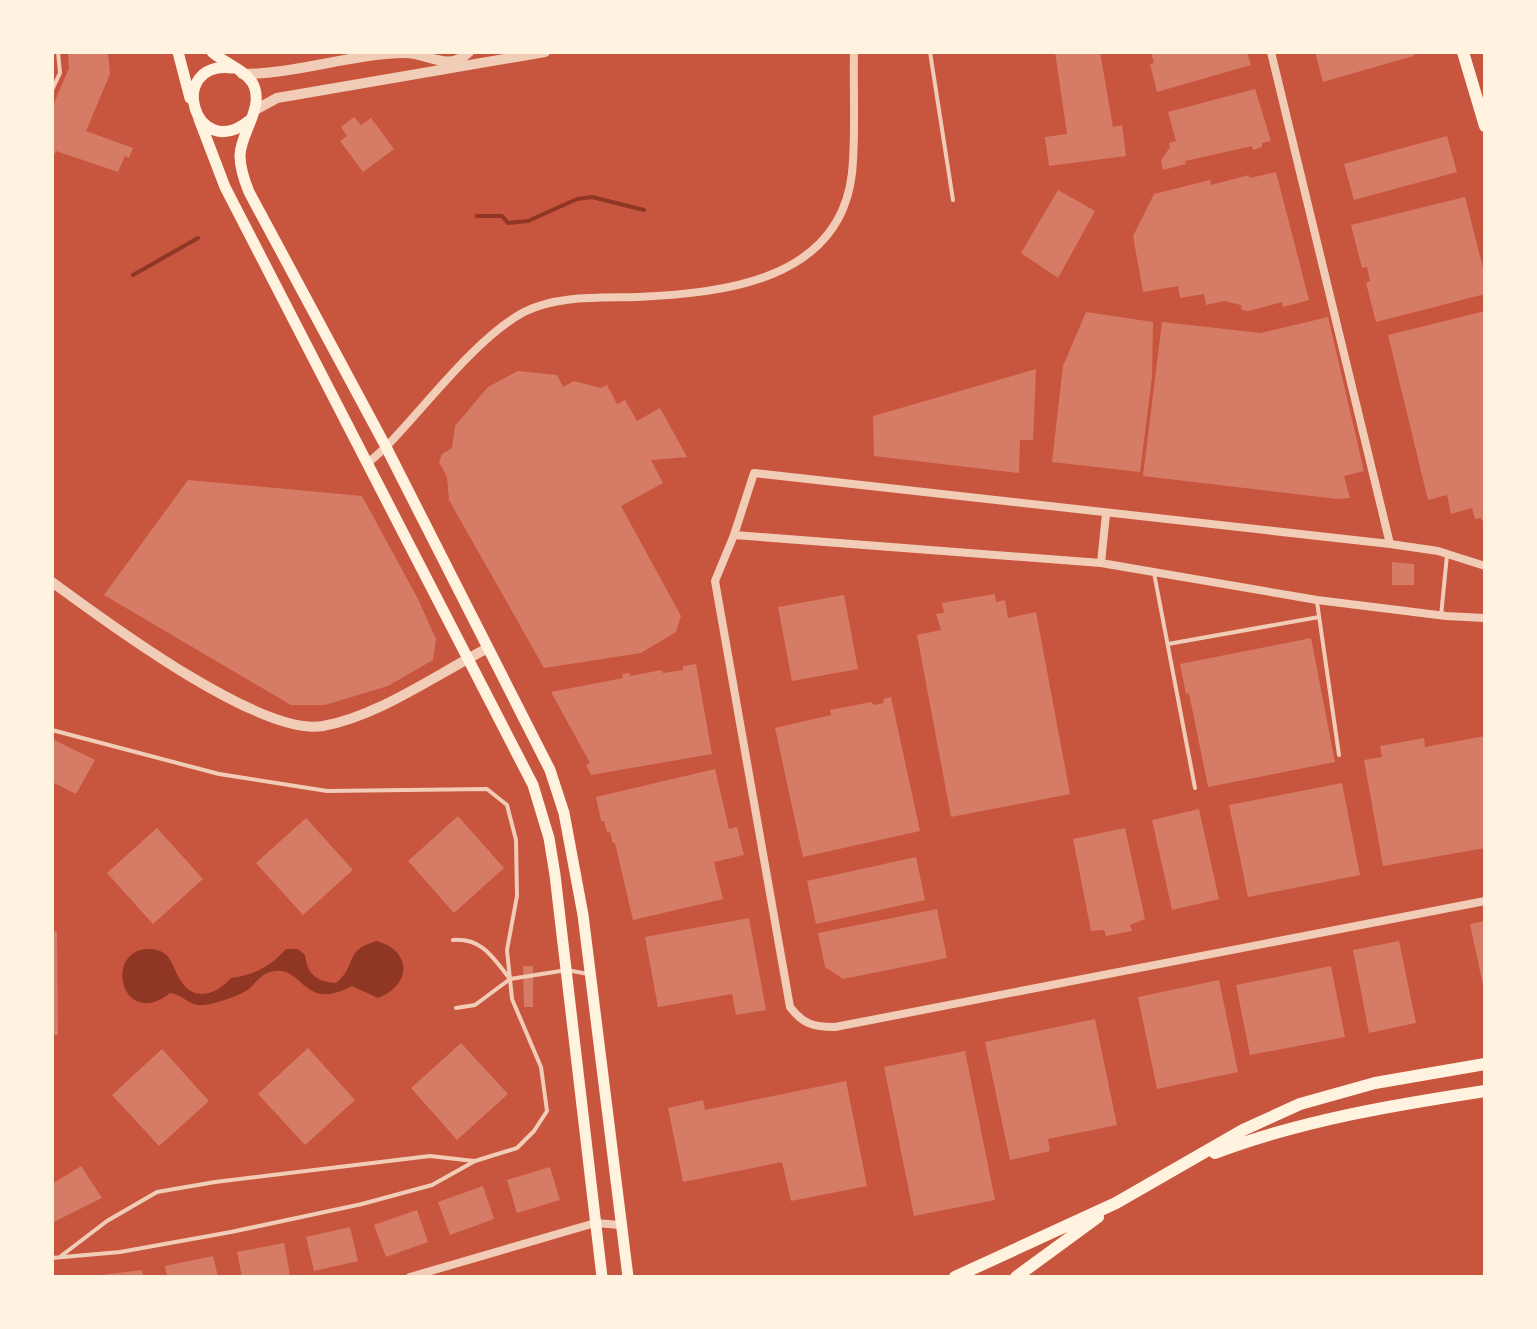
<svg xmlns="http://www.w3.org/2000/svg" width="1537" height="1329" viewBox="0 0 1537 1329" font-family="'Archivo Narrow',sans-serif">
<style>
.water{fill:#8f3625}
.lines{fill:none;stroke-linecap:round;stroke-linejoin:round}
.stream{stroke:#8f3625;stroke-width:4}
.building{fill:#d67c66}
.service{stroke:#f1ccb7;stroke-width:4}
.minor{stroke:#f1ccb7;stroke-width:8}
.tertiary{stroke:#f1ccb7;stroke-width:10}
.secondary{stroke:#fff3e0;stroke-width:11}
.primary{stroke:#fff3e0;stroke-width:12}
</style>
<rect width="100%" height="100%" fill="#c8553d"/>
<!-- water -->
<path class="water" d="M377,941C412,951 412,985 378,998L352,986C303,1012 305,968 275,971C263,972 257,981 250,988C243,995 208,1007 198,1005C188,1004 181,994 170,993C121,1032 102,947 151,949C173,950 172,970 183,984C197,1002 218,993 231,978C254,975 270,967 286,949H298L305,955C307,974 317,982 336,983C358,965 343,950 377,941Z"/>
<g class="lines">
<!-- stream -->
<path class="stream" d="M477,216H502L508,223L528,221L577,199L592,197L644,210
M133,275L198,238"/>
</g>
<!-- building -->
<path class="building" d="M68,52H108L110,74L86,131L133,148L129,158L125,156L118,172L56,151L52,160V108L69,68Z
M1055,52H1100L1113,127L1122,125L1126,156L1049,166L1045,137L1067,134Z
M1151,52H1247L1251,65L1157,92L1150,64L1154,63Z
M1315,52H1417L1413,56L1323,82Z
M1255,89L1271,141L1262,143V147L1253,150L1252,146L1185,161L1186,164L1163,170L1161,161L1170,147L1169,143L1176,141L1168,112Z
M354,117L361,125L371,118L394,149L363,172L340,141L347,136L341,127Z
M1447,136L1457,172L1354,200L1344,164Z
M1276,172L1309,300L1283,307L1282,302L1248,311L1242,310L1241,305L1224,301L1206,305L1204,294L1180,298L1178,286L1143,292L1133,236L1154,194L1210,180L1211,185L1249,175L1250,178Z
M1058,190L1095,211L1058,278L1021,253Z
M1465,197L1485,276V294L1376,322L1366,283L1370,281L1367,267L1362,268L1351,225Z
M1485,311V520L1482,521L1481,518L1475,519L1472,508L1451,514L1447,495L1428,500L1388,335Z
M1086,312L1153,322L1152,377L1140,472L1052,462L1063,366Z
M1328,317L1364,471L1344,476L1350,498L1337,499L1143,476L1162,322L1261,333Z
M1036,369L1033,440H1020L1019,473L874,456L873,416Z
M518,371L557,375L563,387L574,381L601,388L607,385L617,404L625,400L637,421L660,408L687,457L651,460L663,483L621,506L681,616L676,632L641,653L544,668L449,500L447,477L439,462L442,454L452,448L455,426L488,387Z
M188,480L362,496L418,599L436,639L433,660L388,686L325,705H291L104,595Z
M1392,562L1414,564V585H1392Z
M995,594L996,602L1005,600L1008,618L1036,612L1070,794L951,817L917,635L941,630L936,614L944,613L942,603Z
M844,595L858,669L792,681L778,607Z
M1311,638L1335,762L1208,787L1189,693L1186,694L1180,664Z
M696,664L712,754L591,775L586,765L590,763L551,692L623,678L622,674L629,673L630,676L662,670L663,673L683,670V666Z
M891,697L920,831L803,857L775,728L831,715L830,710L871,702L874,705L884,703L883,699Z
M1485,736V848L1383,866L1364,760L1382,757L1380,746L1424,738L1425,747Z
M52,739L95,760L76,794L52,782Z
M715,769L729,829L737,827L744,855L714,862L723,899L633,920L615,843H613L610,832H607L604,821H601L596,797Z
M1342,783L1360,875L1248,897L1229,805Z
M1199,809L1219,899L1172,910L1152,820Z
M458,816L504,868L454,913L408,861Z
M306,818L353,870L303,915L256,863Z
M157,828L203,879L153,924L107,873Z
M1125,828L1145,919L1130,925L1132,931L1106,936L1104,930L1091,931L1073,839Z
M916,857L925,900L816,924L807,881Z
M937,909L947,958L843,979L825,967L818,933Z
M749,918L766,1010L736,1015L732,994L658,1007L645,937Z
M1485,921V990H1484L1470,924Z
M57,931L58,1035H52V932Z
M1399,941L1416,1023L1369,1033L1353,950Z
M523,966H533V1007H524Z
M1331,966L1345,1037L1250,1055L1236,985Z
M1219,980L1238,1072L1157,1089L1138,997Z
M1095,1019L1117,1125L1048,1139L1050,1151L1010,1160L985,1042Z
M461,1043L508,1094L457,1140L411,1088Z
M308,1048L355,1100L305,1145L258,1094Z
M162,1049L209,1101L159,1146L112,1095Z
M965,1051L995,1200L914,1216L884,1067Z
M846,1081L867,1186L791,1201L782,1162L683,1182L668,1108L703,1100L705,1110Z
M81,1166L102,1198L52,1223V1184Z
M550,1167L560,1200L517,1213L507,1180Z
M483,1186L494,1219L450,1235L438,1202Z
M417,1210L428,1242L386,1257L374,1225Z
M350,1227L358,1261L314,1271L306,1237Z
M284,1243L290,1275L242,1277L237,1252Z
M213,1256L218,1277H167L165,1266Z
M142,1270L143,1277H101V1275Z"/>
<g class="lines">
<!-- service -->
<path class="service" d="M930,52L953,200
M52,90L60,73L58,52
M1154,573L1195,788
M1317,602L1339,755
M1441,616L1447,555
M1168,644L1319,617
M52,730L219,774L327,791L487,789L507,805L516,840L517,896L507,950L512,999L541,1067L547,1111L534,1131L517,1148L475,1161L432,1185L362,1204L231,1232L120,1252L52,1258
M453,940C483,938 493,958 510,979
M456,1008L475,1005L510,979L567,970L588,974
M61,1256L107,1221L157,1192L215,1182L430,1156L474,1161"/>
<!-- minor -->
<path class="minor" d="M1271,52L1390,544
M368,463L386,447C425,407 476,338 524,312C557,295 601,298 638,297C723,293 840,281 852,173C856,134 853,92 854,52
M734,535L715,581L790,1007C803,1024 813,1027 835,1027L1485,901
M1101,563L1106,514
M1485,566L1438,551L1390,544L754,473L734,535L1101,563L1317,600L1446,616L1485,618
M410,1277L595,1223L621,1225"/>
<!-- tertiary -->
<path class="tertiary" d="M242,74C297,74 350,54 405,53C429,53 448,73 469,52
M255,110L277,98L545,52
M52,582C104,620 260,737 323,726C379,716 437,674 488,648"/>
<!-- secondary -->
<path class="secondary" d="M178,52L190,98
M212,52C223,62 243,69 252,82C266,106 241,131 240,155C240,167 244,180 249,192L386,447L550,770L564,813L583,915L628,1277
M233,68C165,59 194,166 250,120
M199,119L225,187L533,785L549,838L555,875L602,1277"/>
<!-- primary -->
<path class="primary" d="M1463,52L1485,126
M1215,1153C1302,1120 1394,1105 1485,1091
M955,1277L1116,1203L1243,1130L1300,1104L1375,1083L1485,1064
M1016,1277L1098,1217"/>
</g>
<!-- border -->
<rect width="1537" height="1329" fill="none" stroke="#fff3e0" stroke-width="108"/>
</svg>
